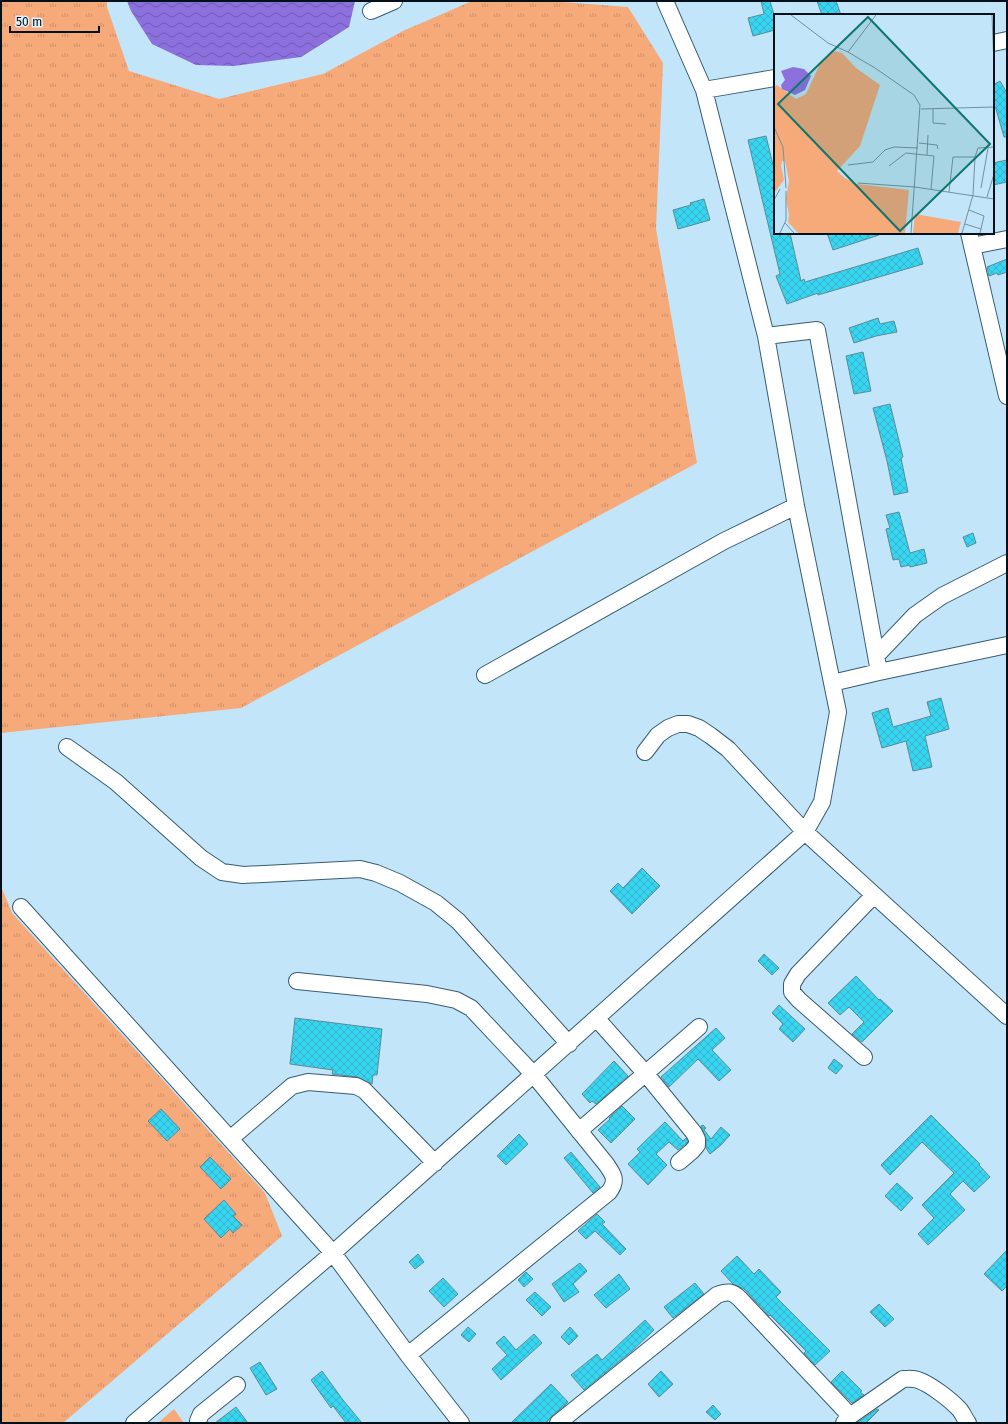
<svg xmlns="http://www.w3.org/2000/svg" width="1008" height="1424" viewBox="0 0 1008 1424" font-family="'Fira Sans',sans-serif">
<style>
.grass{fill:url(#grass-tufts)}
.water{fill:url(#water-waves)}
.building{fill:url(#building-cross-hatch);stroke:#598c97}
.lines{fill:none;stroke-linecap:round;stroke-linejoin:round}
.minor-casing{stroke:#355d73;stroke-width:18}
.minor{stroke:#fff;stroke-width:16}
.inset-road{fill:none;stroke:#75909f;stroke-width:1}
.view{fill:#0f766e;fill-opacity:0.15;stroke:#0f766e;stroke-width:2}
.inset-edge{fill:none;stroke:#021119;stroke-width:2}
</style>
<defs>
<pattern id="grass-tufts" width="24" height="20" patternUnits="userSpaceOnUse"><rect width="24" height="20" fill="#f6a979"/><path d="M3 7l-1-3M5 7V3M7 7l1-3M15 17l-1-3M17 17v-4M19 17l1-3" fill="none" stroke="#d19068"/></pattern>
<pattern id="water-waves" width="16" height="10" patternUnits="userSpaceOnUse"><rect width="16" height="10" fill="#8c70de"/><path d="M0 5q4-4 8 0t8 0" fill="none" stroke="#705bb3"/></pattern>
<pattern id="building-cross-hatch" width="8" height="8" patternUnits="userSpaceOnUse"><rect width="8" height="8" fill="#39d4f0"/><path d="M0 0l8 8M0 8l8-8" fill="none" stroke="#31b5cd"/></pattern>
</defs>
<rect width="100%" height="100%" fill="#c2e5f9"/>
<!-- grass -->
<path class="grass" d="M1,1H107V7L129,71L219,99L323,74L403,31L472,1H549L628,7L663,63L656,229L697,463L241,708L1,733Z
M1,886L12,913L265,1193L282,1236L63,1423H1Z
M174,1409L184,1423H158Z"/>
<!-- water -->
<path class="water" d="M127,1H355L349,27L301,57L234,66L196,65L152,44L131,11Z"/>
<!-- building -->
<path class="building" d="M761,1H770L775,18V30L753,36L748,18L764,14Z
M817,1H836L841,15H822Z
M1000,81L1007,93V137H1004L996,109L993,103V85Z
M766,136L775,173V233H790L801,281L804,279L805,282L918,248L923,264L818,295V293L787,304L776,276L780,274L748,140Z
M1007,160V182L993,185V163Z
M704,199L710,220L678,229L673,210L691,205L690,203Z
M827,233H878L879,235L833,250Z
M1007,259V272L998,275L997,273L989,276L987,267Z
M878,318L880,324L894,321L897,332L876,336L854,343L849,328Z
M863,352L871,391L854,394L846,356Z
M890,404L903,457L901,458L908,492L894,495L887,461L873,408Z
M899,512L910,553L924,549L927,563L910,567V565L901,567L899,559L893,560L886,529L890,528L886,515Z
M973,533L976,543L967,547L963,537Z
M941,698L949,729L925,736L932,767L913,771L906,741L882,748L872,713L888,708L893,727L931,716L927,702Z
M642,868L660,886L632,914L610,891L618,883L623,888Z
M764,954L779,968L772,975L758,961Z
M856,976L879,1000L880,999L893,1011L862,1042L852,1034L864,1022L849,1007L840,1015L828,1003Z
M779,1005L805,1029L793,1042L779,1029L783,1024L772,1013Z
M295,1018L382,1029L377,1075H373L372,1084L357,1077L332,1074L333,1070L290,1064Z
M716,1028L725,1038L712,1050L731,1070L719,1081L698,1059L669,1087L661,1077Z
M834,1059L843,1066L836,1074L828,1068Z
M614,1061L628,1076L596,1104L592,1101L590,1103L582,1094Z
M622,1106L635,1119L611,1143L598,1130L610,1119L609,1118Z
M161,1109L180,1129L167,1141L148,1121Z
M931,1115L980,1164L979,1165L990,1177L974,1192L963,1181L950,1194L965,1210L928,1245L918,1234L934,1218L922,1205L954,1173L922,1142L890,1175L881,1165Z
M665,1122L683,1141L686,1138L688,1142L678,1150L669,1142L656,1154L667,1165L648,1185L628,1164L640,1152L637,1149Z
M703,1125L706,1128L704,1130L711,1139L721,1127L730,1135L721,1145L710,1154L706,1148V1139L701,1126Z
M519,1134L528,1144L506,1165L497,1156Z
M571,1152L600,1187L593,1193L564,1158Z
M210,1157L231,1179L221,1189L200,1167Z
M897,1183L913,1198L901,1211L885,1196Z
M224,1200L236,1214L233,1216L242,1225L233,1233L230,1229L221,1238L204,1219Z
M597,1214L605,1222L602,1224L626,1249L620,1255L595,1231L586,1239L578,1231Z
M1007,1250V1286L1002,1291L984,1274Z
M418,1254L424,1262L415,1269L409,1262Z
M737,1256L754,1274L759,1269L781,1292L776,1297L830,1351L815,1365L804,1353L806,1351L770,1315L769,1316L744,1289L733,1284L721,1271Z
M580,1263L587,1271L573,1284L579,1292L564,1302L552,1284Z
M526,1272L533,1279L524,1287L518,1280Z
M619,1274L630,1289L606,1308L594,1295Z
M443,1278L458,1294L444,1307L429,1291Z
M695,1283L704,1294L673,1318L664,1307Z
M535,1292L551,1307L542,1316L526,1300Z
M879,1304L894,1319L885,1327L870,1312Z
M645,1320L654,1330L633,1350L584,1390L571,1375L597,1354L602,1360Z
M468,1327L476,1334L469,1342L461,1335Z
M570,1327L578,1336L569,1345L561,1337Z
M534,1334L542,1343L501,1380L492,1369L507,1355L496,1343L504,1336L516,1350Z
M260,1362L277,1389L266,1395L250,1368Z
M322,1371L343,1400L362,1423H346L333,1406L331,1408L311,1380Z
M661,1371L673,1384L659,1397L648,1384Z
M842,1371L862,1391L860,1392L864,1395L852,1403L831,1382Z
M551,1384L568,1402L565,1405L552,1416L546,1423H511Z
M713,1405L721,1414L715,1420L706,1412Z
M236,1407L248,1423H215Z
M877,1409L879,1410L866,1423H857Z"/>
<g class="lines">
<!-- minor casing -->
<g class="minor-casing">
<path id="minor" d="M371,11L394,1
M993,43L1007,40
M704,90L775,78
M969,233L1007,396
M972,246L1007,239
M766,336L817,330L879,672
M876,656L915,615L942,596L1007,563
M485,675L724,541L796,506
M832,683L879,672L1007,645
M67,747L116,782L201,858L222,872L243,875L360,869L376,873L400,883L436,903L458,921L569,1044
M645,752L658,735L668,728L678,724H688L699,728L711,736L728,749L805,832L1007,1016
M21,907L333,1253L408,1355L461,1423
M297,981L427,994L456,1000L471,1008L534,1075L606,1164C613,1174 618,1180 609,1192L408,1355
M597,1019L646,1074L694,1133L697,1139V1145L692,1151L679,1162
M864,1057L799,1000L792,992V984L798,974L874,895
M579,1131L699,1027
M230,1139L292,1086L308,1082L356,1086L364,1090L435,1163
M850,1416L903,1379C908,1379 913,1378 918,1380C930,1384 951,1400 960,1410C963,1414 965,1419 968,1423
M134,1423L333,1253L805,832L822,802L838,712L796,506L766,336L704,90L665,1
M198,1423V1421L201,1414L237,1385
M558,1423L717,1295C727,1291 732,1291 740,1299L840,1405L850,1416L844,1423"/>
</g>
<!-- minor -->
<use href="#minor" class="minor"/>
</g>
<!-- overview -->
<g transform="translate(774 14)">
<rect width="220" height="220" fill="#c2e5f9"/>
<path d="M60,37L68,39L82,54L106,71L86,132L63,157L71,164L83,170L135,176L131,219H24L14,208L15,201L12,184L15,167L11,147H8L7,152L10,166L0,179V73L3,71L22,85L32,80L47,48ZM141,200L187,208L184,219H139Z" fill="#f6a979"/>
<path d="M19,53L30,55L37,62L31,76L21,81L8,75L7,71L11,66L7,57Z" fill="#8c70de"/>
<path class="inset-road" d="M17,1L54,29L74,38L101,54L140,81L146,91L137,219M218,1L220,52M74,38L102,1M147,95L220,93M159,95V109L172,110M0,113L9,133L12,174M145,129L163,131L164,135M153,141L154,121M201,143L204,134L220,133M74,151L99,148L111,136L120,133L144,134M115,152L132,139L160,142L157,175M84,169L141,173L220,185M207,174L214,134M175,178L179,143H201L199,181L188,219M213,183L220,160M0,186L6,175M195,196L210,202L206,219M11,209L20,219M191,210L207,215M6,219L12,206V177"/>
<path class="view" d="M94,3L216,130L126,217L4,90Z"/>
<rect width="220" height="220" class="inset-edge"/>
</g>
<!-- border -->
<rect width="1008" height="1424" fill="none" stroke="#021119" stroke-width="4"/>
<!-- scale -->
<path d="M10 26v6h89v-6" fill="none" stroke="#021119" stroke-width="2"/>
<text x="16" y="26" font-size="12" fill="#021119" stroke="#deeffa" stroke-width="3" paint-order="stroke">50 m</text>
</svg>
